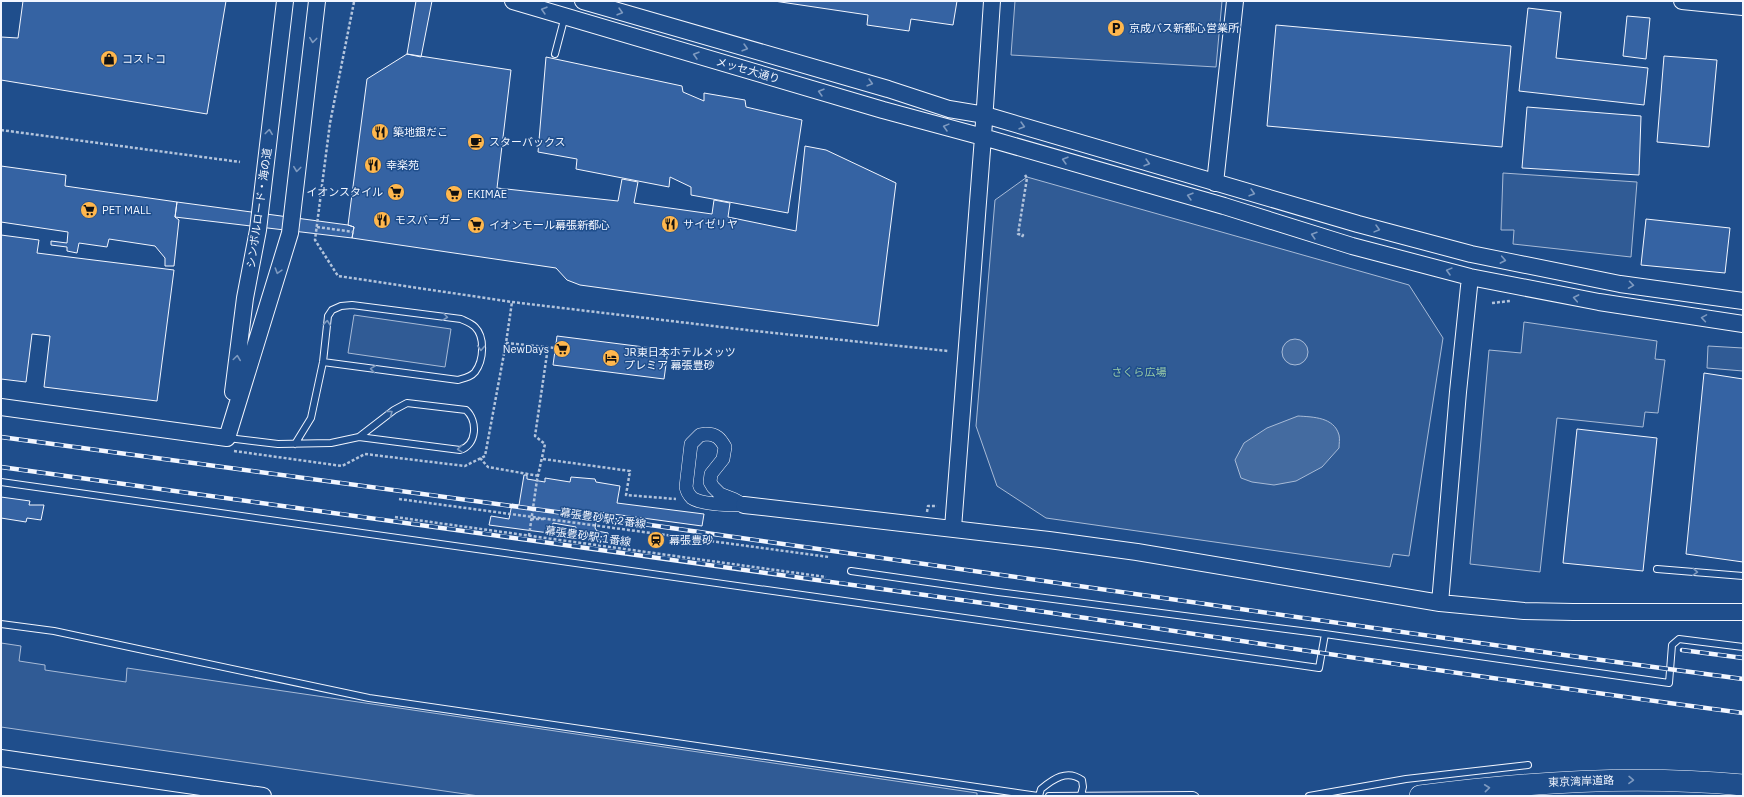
<svg xmlns="http://www.w3.org/2000/svg" width="1744" height="797" viewBox="0 0 1744 797" font-family="'IBM Plex Sans','Noto Sans JP',sans-serif">
<style>
.built{fill:#305b95;stroke:#a8bbd7}
.water{fill:#446ba0;stroke:#a8bbd7}
.building{fill:#3563a3;stroke:#f2f6ff}
.lines{fill:none;stroke-linecap:round;stroke-linejoin:round}
.service-casing{stroke:#f2f6ff;stroke-width:8}
.minor-casing{stroke:#f2f6ff;stroke-width:14}
.tertiary-casing{stroke:#f2f6ff;stroke-width:18}
.trunk-casing{stroke:#f2f6ff;stroke-width:22}
.path{stroke:#b3c4dc;stroke-width:2.5;stroke-dasharray:3 2;stroke-linecap:butt}
.service{stroke:#1f4e8c;stroke-width:6}
.minor{stroke:#1f4e8c;stroke-width:13}
.tertiary{stroke:#1f4e8c;stroke-width:16}
.trunk{stroke:#1f4e8c;stroke-width:21}
.rail-casing{stroke:#f2f6ff;stroke-width:4.5}
.rail{stroke:#1f4e8c;stroke-width:3;stroke-dasharray:9;stroke-linecap:butt}
.path-bridge{stroke:#b3c4dc;stroke-width:2.5;stroke-dasharray:3 2;stroke-linecap:butt}
.oneway{stroke:#7e9ac0}
.labels{text-anchor:middle;stroke-width:3;stroke-linejoin:round;paint-order:stroke}
.poi-label{font-size:11px;fill:#f2f6ff;stroke:#1f4e8c;text-anchor:start}
.street-label{font-size:11px;fill:#f2f6ff;stroke:#1f4e8c}
.park-label{font-size:11px;fill:#97c8a6;stroke:#1f4e8c}
</style>
<rect width="100%" height="100%" fill="#1f4e8c"/>
<!-- built -->
<path class="built" d="M1015,1H1222L1216,67L1011,55Z
M1503,173L1637,182L1631,257L1513,244L1514,230H1501Z
M1027,177L1409,285L1443,338L1409,556L1393,554L1390,567L1046,518L997,486L976,426L995,200Z
M354,315L451,329L445,367L348,353Z
M1524,322L1657,341L1655,359L1665,360L1658,413L1645,412L1643,427L1557,418L1540,572L1470,564L1489,350L1521,353Z
M1708,346L1743,348V371L1707,368Z
M1,643L21,646L19,661L45,665V670L126,682L127,668L977,793V796H479L1,727Z"/>
<!-- water -->
<path class="water" d="M1282 352a13 13 0 1 1 26 0a13 13 0 1 1-26 0Z
M1298,416C1313,417 1334,417 1339,435C1340,439 1339,444 1339,448L1322,467L1296,481L1274,485L1252,482L1241,478L1235,460L1244,443L1267,428Z"/>
<!-- building -->
<path class="building" d="M23,1H226L207,114L1,80V37L18,38Z
M416,1H432L421,57L407,54Z
M774,1H957L953,25L911,19L909,31L867,25L868,15Z
M1528,8L1561,12L1556,58L1648,68L1644,105L1519,91Z
M1627,16L1650,18L1646,59L1623,56Z
M1276,25L1511,46L1502,147L1267,126Z
M407,54L511,70L497,188L618,201L622,179L638,182L634,203L712,214L714,200L730,203L728,217L796,231L805,146L826,150L896,183L878,326L580,285L567,280L556,268L352,238L354,227L348,225L367,79Z
M1664,56L1717,60L1709,147L1657,142Z
M546,57L682,86L683,92L704,101V93L745,100L746,107L802,120L788,213L691,195V187L670,177L669,187L576,169L577,159L538,152Z
M1527,107L1641,116L1639,175L1522,168Z
M1,166L66,175L65,186L177,202L175,217L179,220L174,266H165V258L155,246L109,239L107,247L79,243L77,253L67,251V247L51,245V241L67,243L68,232L1,222Z
M177,202L348,225L354,227L352,238L175,217Z
M1646,219L1730,228L1725,273L1641,265Z
M1,235L39,240L37,253L174,270L157,401L44,387L50,336L32,334L26,382L1,379Z
M557,336L668,350L664,379L553,365Z
M1704,373L1743,379V562L1686,554Z
M1577,429L1657,438L1643,571L1563,563Z
M524,475H527V479L545,482V478L570,482L571,477L595,479L596,482L620,486L617,503L704,514L702,526L598,512L595,528L597,531L608,533L607,541L578,536L575,532L576,527L553,523L551,531L549,533L489,525L491,516L509,519L512,504L519,505Z
M1,497L30,501L29,505H44L41,520L27,518L26,522L1,518Z"/>
<g class="lines">
<!-- service casing -->
<g class="service-casing">
<path id="service" d="M555,54L565,16
M228,438L278,444L331,443L359,437L460,450C477,445 478,421 466,410L407,403L394,410L359,437
M295,444L311,418L323,362L328,316L332,310L341,306L352,305L461,319C465,321 471,323 475,327C485,337 484,360 475,372C471,377 465,378 458,380L323,362
M1,482L1319,668L1325,634L1669,683L1672,645L1679,639L1743,647
M1657,569L1743,576
M851,571L998,592L1325,634
M1,624L54,631L369,698L1038,796
M1039,796L1041,789C1053,779 1067,769 1082,780L1083,787L1081,795
M1049,796L1193,795L1195,796
M1309,796L1406,779L1528,765"/>
</g>
<!-- minor casing -->
<g class="minor-casing">
<path id="minor" d="M706,434C716,434 720,438 725,447L723,459L711,474L710,482L713,487L720,494L733,499L744,505C732,505 702,505 692,498C689,495 687,492 686,487L691,444L700,435Z"/>
</g>
<!-- tertiary casing -->
<g class="tertiary-casing">
<path id="tertiary" d="M513,1L883,110L983,137L1224,206L1352,246L1470,277L1599,302L1743,324
M583,1L888,89L949,109L985,115L1358,224L1471,254L1620,284L1743,301
M1682,1L1743,7
M1215,183L1235,1
M233,392L245,298L258,230L285,1
M1,407L227,438
M227,438L290,233L317,1
M744,505L1049,540L1137,552L1440,603L1524,611L1573,612H1743
M953,528L983,137L992,1
M1440,603L1458,392L1470,277
M1,758L263,796"/>
</g>
<!-- trunk casing -->
<g class="trunk-casing">
<path id="trunk" d="M1420,796C1528,782 1635,775 1743,785"/>
</g>
<!-- path -->
<path class="path" d="M354,2L330,123L315,240L338,276L512,302L755,331L948,351
M1,130L240,162
M317,227L354,232
M1022,237L1023,235L1018,234L1027,178L1025,175
M1492,303L1510,301
M506,343L555,348
M234,451L342,466L365,454L465,466L485,456L506,343L512,302
M480,458L488,467L539,476
M543,459L630,471L626,495L676,499
M927,512L928,506H937
M395,517L826,577
M531,519H545
M529,536L537,480L545,444L535,436L548,347
M371,796V795"/>
<!-- service -->
<use href="#service" class="service"/>
<!-- minor -->
<use href="#minor" class="minor"/>
<!-- tertiary -->
<use href="#tertiary" class="tertiary"/>
<!-- trunk -->
<use href="#trunk" class="trunk"/>
<!-- rail casing -->
<g class="rail-casing">
<path id="rail" d="M1,437L608,519L1564,655L1743,679
M1,467C331,513 661,557 990,604C1241,640 1492,680 1743,713
M1682,650L1743,658"/>
</g>
<!-- rail -->
<use href="#rail" class="rail"/>
<!-- path-bridge -->
<path class="path-bridge" d="M399,499L829,557"/>
</g>
<!-- one-way arrows -->
<defs><path id="oneway-chevron" d="M-2-3.5L2.5 0L-2 3.5" fill="none" stroke-width="1.6" stroke-linecap="round" stroke-linejoin="round"/></defs>
<g class="oneway">
<use href="#oneway-chevron" transform="translate(544 10) rotate(-164)"/>
<use href="#oneway-chevron" transform="translate(620 12) rotate(16)"/>
<use href="#oneway-chevron" transform="translate(313 40) rotate(97)"/>
<use href="#oneway-chevron" transform="translate(745 48) rotate(16)"/>
<use href="#oneway-chevron" transform="translate(696 55) rotate(-164)"/>
<use href="#oneway-chevron" transform="translate(870 83) rotate(16)"/>
<use href="#oneway-chevron" transform="translate(821 92) rotate(-164)"/>
<use href="#oneway-chevron" transform="translate(1022 126) rotate(16)"/>
<use href="#oneway-chevron" transform="translate(946 127) rotate(-165)"/>
<use href="#oneway-chevron" transform="translate(269 132) rotate(-83)"/>
<use href="#oneway-chevron" transform="translate(1065 160) rotate(-164)"/>
<use href="#oneway-chevron" transform="translate(1147 163) rotate(16)"/>
<use href="#oneway-chevron" transform="translate(297 169) rotate(97)"/>
<use href="#oneway-chevron" transform="translate(1252 193) rotate(16)"/>
<use href="#oneway-chevron" transform="translate(1190 196) rotate(-164)"/>
<use href="#oneway-chevron" transform="translate(1377 229) rotate(15)"/>
<use href="#oneway-chevron" transform="translate(1314 235) rotate(-163)"/>
<use href="#oneway-chevron" transform="translate(1503 260) rotate(11)"/>
<use href="#oneway-chevron" transform="translate(278 271) rotate(107)"/>
<use href="#oneway-chevron" transform="translate(1449 271) rotate(-165)"/>
<use href="#oneway-chevron" transform="translate(1631 285) rotate(8)"/>
<use href="#oneway-chevron" transform="translate(1576 298) rotate(-169)"/>
<use href="#oneway-chevron" transform="translate(445 317) rotate(7)"/>
<use href="#oneway-chevron" transform="translate(1704 318) rotate(-171)"/>
<use href="#oneway-chevron" transform="translate(327 323) rotate(-84)"/>
<use href="#oneway-chevron" transform="translate(481 348) rotate(93)"/>
<use href="#oneway-chevron" transform="translate(237 358) rotate(-82)"/>
<use href="#oneway-chevron" transform="translate(373 369) rotate(-172)"/>
<use href="#oneway-chevron" transform="translate(390 413) rotate(-37)"/>
<use href="#oneway-chevron" transform="translate(460 449) rotate(175)"/>
<use href="#oneway-chevron" transform="translate(1695 572) rotate(4)"/>
<use href="#oneway-chevron" transform="translate(1631 780) rotate(1)"/>
<use href="#oneway-chevron" transform="translate(1487 788) rotate(-6)"/>
</g>
<!-- icons -->
<defs>
<g id="parking-disc" transform="scale(0.9)"><circle r="9.5" fill="#ffb74d" stroke="#1f4e8c"/><path d="M-3.5-5.5H1a3.5 3.5 0 0 1 0 7H-1V5.5H-3.5ZM-1-3.4V-.6H.8a1.4 1.4 0 0 0 0-2.8Z" fill="#111"/></g>
<g id="shop-disc" transform="scale(0.9)"><circle r="9.5" fill="#ffb74d" stroke="#1f4e8c"/><path d="M-5-2.5h2.3a2.7 3.5 0 0 1 5.4 0H5L5.5 6h-11ZM-1.5-2.5h3a1.5 2.3 0 0 0-3 0Z" fill="#111"/></g>
<g id="restaurant-disc" transform="scale(0.9)"><circle r="9.5" fill="#ffb74d" stroke="#1f4e8c"/><path d="M-5-6h1v4h1v-4h1v4h1v-4h1v5L-1.5 .5V6h-2V.5L-5-1ZM5-6V6H3V1.5H1.5Q1.5-4 5-6Z" fill="#111"/></g>
<g id="cafe-disc" transform="scale(0.9)"><circle r="9.5" fill="#ffb74d" stroke="#1f4e8c"/><path d="M-5.5-4.5H6V0H3Q3 3.5 0 3.5H-2.5Q-5.5 3.5-5.5 0ZM3-3.2v2h1.7v-2ZM-6 4.5H4V6H-6Z" fill="#111"/></g>
<g id="supermarket-disc" transform="scale(0.9)"><circle r="9.5" fill="#ffb74d" stroke="#1f4e8c"/><path d="M-6-5.5h2.5l.6 2H6L4.5 2H-2.5L-4.4-4H-6ZM-1.5 3.2a1.3 1.3 0 1 0 .1 0ZM3 3.2a1.3 1.3 0 1 0 .1 0Z" fill="#111"/></g>
<g id="hotel-disc" transform="scale(0.9)"><circle r="9.5" fill="#ffb74d" stroke="#1f4e8c"/><path d="M-6-4.5h1.5V1H6V5H4.5V3h-9V5H-6ZM-4 0a1.8 1.8 0 1 1 3.6 0ZM.5 0V-2.5h3Q6-2.5 6 0Z" fill="#111"/></g>
<g id="station-disc" transform="scale(0.9)"><circle r="9.5" fill="#ffb74d" stroke="#1f4e8c"/><path d="M-3-6H3Q5-6 5-4V2Q5 4 3 4L4.5 6H3L1.5 4h-3L-3 6H-4.5L-3 4Q-5 4-5 2V-4Q-5-6-3-6ZM-3.5-4v3h7v-3ZM-3.5 1v1.5H-2V1ZM2 1v1.5H3.5V1Z" fill="#111"/></g>
</defs>
<g fill-rule="evenodd">
<use href="#parking-disc" x="1116" y="28"/>
<use href="#shop-disc" x="109" y="59"/>
<use href="#restaurant-disc" x="380" y="132"/>
<use href="#cafe-disc" x="476" y="142"/>
<use href="#restaurant-disc" x="373" y="165"/>
<use href="#supermarket-disc" x="396" y="192"/>
<use href="#supermarket-disc" x="454" y="194"/>
<use href="#supermarket-disc" x="89" y="210"/>
<use href="#restaurant-disc" x="382" y="220"/>
<use href="#restaurant-disc" x="670" y="224"/>
<use href="#supermarket-disc" x="476" y="225"/>
<use href="#supermarket-disc" x="562" y="349"/>
<use href="#hotel-disc" x="611" y="358"/>
<use href="#station-disc" x="656" y="540"/>
</g>
<g class="labels">
<!-- poi labels -->
<g class="poi-label">
<text x="1129" y="32">京成バス新都心営業所</text>
<text x="122" y="63">コストコ</text>
<text x="393" y="136">築地銀だこ</text>
<text x="489" y="146">スターバックス</text>
<text x="386" y="169">幸楽苑</text>
<text x="383" y="196" text-anchor="end">イオンスタイル</text>
<text x="467" y="198">EKIMAE</text>
<text x="102" y="214">PET MALL</text>
<text x="395" y="224">モスバーガー</text>
<text x="683" y="228">サイゼリヤ</text>
<text x="489" y="229">イオンモール幕張新都心</text>
<text x="549" y="353" text-anchor="end">NewDays</text>
<text x="624" y="356">JR東日本ホテルメッツ<tspan x="624" dy="13">プレミア 幕張豊砂</tspan></text>
<text x="669" y="544">幕張豊砂</text>
</g>
<!-- street labels -->
<g class="street-label">
<text transform="translate(748 70) rotate(16)" y="4">メッセ大通り</text>
<text transform="translate(259 208) rotate(-82)" y="4">シンボルロード・海の道</text>
<text transform="translate(603 518) rotate(8)" y="4">幕張豊砂駅;2番線</text>
<text transform="translate(588 536) rotate(8)" y="4">幕張豊砂駅;1番線</text>
<text transform="translate(1581 781) rotate(-2)" y="4">東京湾岸道路</text>
</g>
<!-- park labels -->
<g class="park-label">
<text x="1139" y="376">さくら広場</text>
</g>
</g>
<!-- border -->
<rect width="1744" height="797" fill="none" stroke="#f2f6ff" stroke-width="4"/>
</svg>
